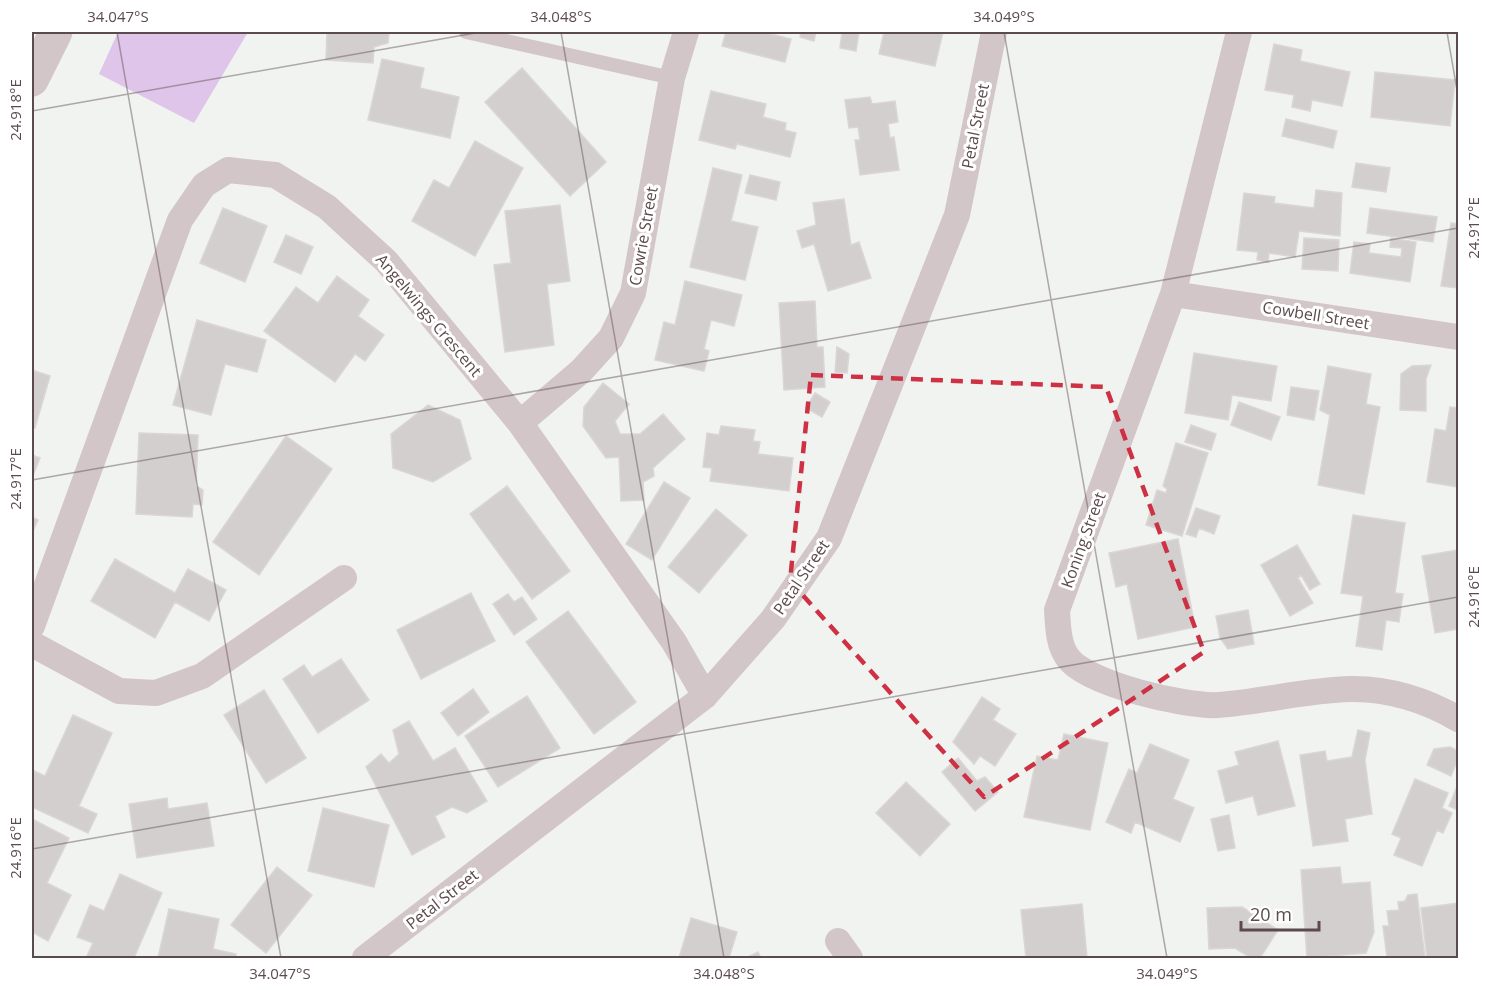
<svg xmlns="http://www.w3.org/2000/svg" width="1490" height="990" viewBox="0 0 1490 990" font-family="'Open Sans',sans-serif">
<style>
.green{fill:#dfc5ea}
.building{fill:#d4cfcf;stroke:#dbd6d6;stroke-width:1.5}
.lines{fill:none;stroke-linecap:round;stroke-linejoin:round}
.service{stroke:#d3c6c9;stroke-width:14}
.minor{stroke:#d3c6c9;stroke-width:26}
.tertiary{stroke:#d3c6c9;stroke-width:33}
.marked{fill:none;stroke:#cd3143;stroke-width:4.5;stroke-dasharray:12 8;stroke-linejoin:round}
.ticks{fill:none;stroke:#5c4b4e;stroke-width:1.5;stroke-opacity:0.45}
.labels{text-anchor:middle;stroke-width:6;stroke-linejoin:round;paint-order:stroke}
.street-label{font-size:16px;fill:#5c4b4e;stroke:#fff}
.neatline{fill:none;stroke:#5c4b4e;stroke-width:2}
.ticks-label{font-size:15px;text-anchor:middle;fill:#5c4b4e}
</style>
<rect width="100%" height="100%" fill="#f1f3f1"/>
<!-- green -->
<path class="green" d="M118,32H248L194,123L99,74Z"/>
<!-- building -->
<path class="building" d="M327,32H389L388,43L374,47L373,63L326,60Z
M726,32H763L791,39L785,62L722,46Z
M801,32H816L814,41L800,37Z
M842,32H859L856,51L840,48Z
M884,32H943L935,66L879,54Z
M1274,44L1302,50L1300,61L1350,72L1342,106L1312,100L1310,111L1292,107L1294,95L1265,90Z
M382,59L424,68L420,88L459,97L450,138L368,120Z
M522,68L606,162L570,196L485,102Z
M1375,72L1455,80L1450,126L1371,117Z
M711,91L766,104L763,117L786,123L785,130L796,133L790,157L737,144L735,149L699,140Z
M870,97L872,104L895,101L898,122L888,124L890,138L894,137L899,170L860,175L855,140H860L858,127L849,128L845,100Z
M1286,119L1337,131L1333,148L1282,136Z
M475,141L523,168L475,256L412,221L434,180L449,188Z
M1356,163L1390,168L1386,192L1352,187Z
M713,168L742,175L731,221L758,227L745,280L690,267Z
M750,175L780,182L776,200L745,193Z
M1316,190L1342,193L1340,236L1299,231L1295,257L1269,253L1268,262L1257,260L1258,252L1237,250L1244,193L1275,197L1274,203L1314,208Z
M844,199L851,245L859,242L871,278L828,291L814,244L802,248L797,231L816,225L813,203Z
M560,205L570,281L547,284L554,345L505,352L494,265L511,263L505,211Z
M223,208L267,226L245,282L200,263Z
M1370,208L1437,217L1433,242L1367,233Z
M1451,223L1458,224V288L1441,286Z
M286,235L313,247L301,274L274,262Z
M1304,238L1339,240L1338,271L1302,269Z
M1391,238L1416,242L1410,282L1350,273L1354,242L1370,244L1369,253L1401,257L1402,248L1390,247Z
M337,276L369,300L358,316L384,335L365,361L355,354L335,382L264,331L296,287L318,303Z
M685,281L742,295L734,326L711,320L704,349L709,351L704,371L655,360L664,322L675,325Z
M815,301L817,347H823L825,387L784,390L779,303Z
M197,320L266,340L257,372L225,364L211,415L173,405Z
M837,347L849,354L847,373L835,372Z
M1194,353L1277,366L1271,401L1232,395L1228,420L1185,413Z
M1431,365L1426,379V411L1400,410L1401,374L1412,366Z
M1328,366L1371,374L1366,404L1380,407L1364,494L1318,485L1330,415L1320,410Z
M32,370L50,376L35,428L32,427Z
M603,383L629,404L615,421L620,434H640L663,414L685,439L653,468L654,476L643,482L644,500L621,501L619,457L606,458L583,426L584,407Z
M1291,387L1319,391L1314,420L1287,415Z
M815,393L830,402L822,417L806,408Z
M1239,402L1280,417L1271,440L1231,425Z
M428,405L460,420L471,459L433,482L393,468L391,434Z
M1450,407L1458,408V487L1427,482L1435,429L1446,431Z
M1191,425L1216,434L1211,450L1185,442Z
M721,426L755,430L753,441L760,442L758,454L793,458L789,491L710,481L712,468L703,467L707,433L719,435Z
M139,433L198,435L196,486L203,490L202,505L193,504L192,517L136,514Z
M286,436L332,469L259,575L213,542Z
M1176,443L1208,453L1182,536L1146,525L1157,490L1166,493L1167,489L1163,486Z
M32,455L40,458L32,478Z
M664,482L690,498L652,560L626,544Z
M507,486L570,571L532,599L470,514Z
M1196,508L1220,516L1214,534L1199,528L1196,537L1186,534Z
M716,509L747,535L699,593L668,567Z
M1353,515L1405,523L1395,593L1403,594L1399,622L1386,620L1382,650L1356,646L1363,596L1341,593Z
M32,517L38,520L32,533Z
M1178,539L1195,627L1138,639L1127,584L1116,587L1109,553Z
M1297,545L1320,584L1310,590L1301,575L1298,578L1313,603L1290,616L1261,565Z
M1458,550V629L1435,633L1422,556Z
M115,559L175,593L188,569L226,590L209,621L175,602L155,638L91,601Z
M471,593L495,641L421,679L397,630Z
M508,594L514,602L522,597L537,619L514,635L493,604Z
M1248,610L1254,644L1228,649L1220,638L1216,616Z
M568,611L636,702L594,734L526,642Z
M341,659L369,700L318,733L283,679L304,665L312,677Z
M473,689L489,712L458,736L441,713Z
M264,690L306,758L266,783L224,715Z
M527,696L560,748L498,787L465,736Z
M982,697L1000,709L993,720L1016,734L995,766L980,756L974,764L953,742Z
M73,715L112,733L79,806L97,814L88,833L32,807V770L45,776Z
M409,721L433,761L455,748L487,801L467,813L452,807L435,816L445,837L412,855L366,767L381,754L389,763L399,754L393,730Z
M1358,730L1370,733L1365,760L1372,814L1345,819L1348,841L1313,846L1300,755L1325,751L1327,761L1352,757Z
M1064,734L1108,743L1090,830L1024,817L1037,756L1058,760Z
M1278,741L1295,806L1258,815L1253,796L1226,803L1218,771L1239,765L1235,752Z
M1150,744L1189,760L1173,799L1194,808L1180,842L1135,822L1131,833L1106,822L1129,769L1137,773Z
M1450,747L1458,751V759L1451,776L1427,765L1434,749Z
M958,758L977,781L985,777L998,792L975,811L942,772Z
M1415,779L1448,793L1442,808L1452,813L1443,833L1437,830L1422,866L1394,855L1401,838L1392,834Z
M906,782L950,824L920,856L876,813Z
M1458,784V810L1449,806Z
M167,798L168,809L207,803L214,846L137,858L129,804Z
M323,808L389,825L374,887L308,871Z
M1229,815L1235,848L1218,851L1211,819Z
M32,819L69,838L47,883L71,895L48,941L32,932Z
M277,867L312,895L266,953L231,925Z
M1340,867L1342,884L1370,882L1374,932L1366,953L1307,958L1301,870Z
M120,874L162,893L134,958H86L93,943L77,937L90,905L104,911Z
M1417,894L1425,958H1387L1383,926H1389L1387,911L1399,910L1398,902L1405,901L1408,895Z
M1458,903V958H1427L1421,908Z
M1082,904L1087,958H1026L1021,910Z
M1242,907L1278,930L1260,958H1251L1235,948L1209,949L1207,908Z
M169,909L219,919L213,949L236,954V958H158Z
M691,918L737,932L729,958H679Z
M758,952L761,958H746Z"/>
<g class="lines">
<!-- service -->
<path class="service" d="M466,32L672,78"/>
<!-- minor -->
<path class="minor" d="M1239,32L1173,294L1057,610C1058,625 1058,645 1068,658C1087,684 1186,707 1218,705C1262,702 1306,690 1350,689C1387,688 1426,700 1458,719
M1173,294L1458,337
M520,423L581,371L611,338L633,293L672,78L686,32
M32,626L180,220L204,185L228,170L275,175L327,207L386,261L520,423L674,642L705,696
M32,644L119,691L156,693L202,676L344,578
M838,941L850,958
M365,958L705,696L773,619L829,538L957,215L994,32"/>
<!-- tertiary -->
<path class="tertiary" d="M32,80L56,32"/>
</g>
<!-- marked area -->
<path class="marked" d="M811,375L1106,387L1204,652L984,797L790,581Z"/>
<!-- ticks -->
<path class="ticks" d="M117,32L281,958M561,32L724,958M1004,32L1167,958M1447,32L1458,96M32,111L481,32M32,480L1458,228M32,849L1458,597"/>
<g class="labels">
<!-- street labels -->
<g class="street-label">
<text transform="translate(975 126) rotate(-79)" y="6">Petal Street</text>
<text transform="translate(643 236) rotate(-80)" y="6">Cowrie Street</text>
<text transform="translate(429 315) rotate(50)" y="6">Angelwings Crescent</text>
<text transform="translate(1316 315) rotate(9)" y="6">Cowbell Street</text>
<text transform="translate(1083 540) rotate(-70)" y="6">Koning Street</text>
<text transform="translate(801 577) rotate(-56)" y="6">Petal Street</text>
<text transform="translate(442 899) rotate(-38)" y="6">Petal Street</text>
</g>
</g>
<!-- border -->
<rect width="1490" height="990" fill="none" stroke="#ffffff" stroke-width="66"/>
<!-- scale -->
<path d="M1241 921v9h78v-9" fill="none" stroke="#5c4b4e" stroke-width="3"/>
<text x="1250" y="921" font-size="18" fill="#5c4b4e" stroke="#ffffff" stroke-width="4.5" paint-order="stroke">20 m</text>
<rect x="33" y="33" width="1424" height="924" class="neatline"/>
<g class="ticks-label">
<text x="118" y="22">34.047°S</text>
<text x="561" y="22">34.048°S</text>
<text x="1004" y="22">34.049°S</text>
<text transform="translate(16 110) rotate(-90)" y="5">24.918°E</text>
<text transform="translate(1474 228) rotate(-90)" y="5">24.917°E</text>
<text transform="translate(16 479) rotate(-90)" y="5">24.917°E</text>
<text transform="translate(1474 597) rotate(-90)" y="5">24.916°E</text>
<text transform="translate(16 848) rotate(-90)" y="5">24.916°E</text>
<text x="280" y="979">34.047°S</text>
<text x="724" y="979">34.048°S</text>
<text x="1167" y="979">34.049°S</text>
</g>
</svg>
